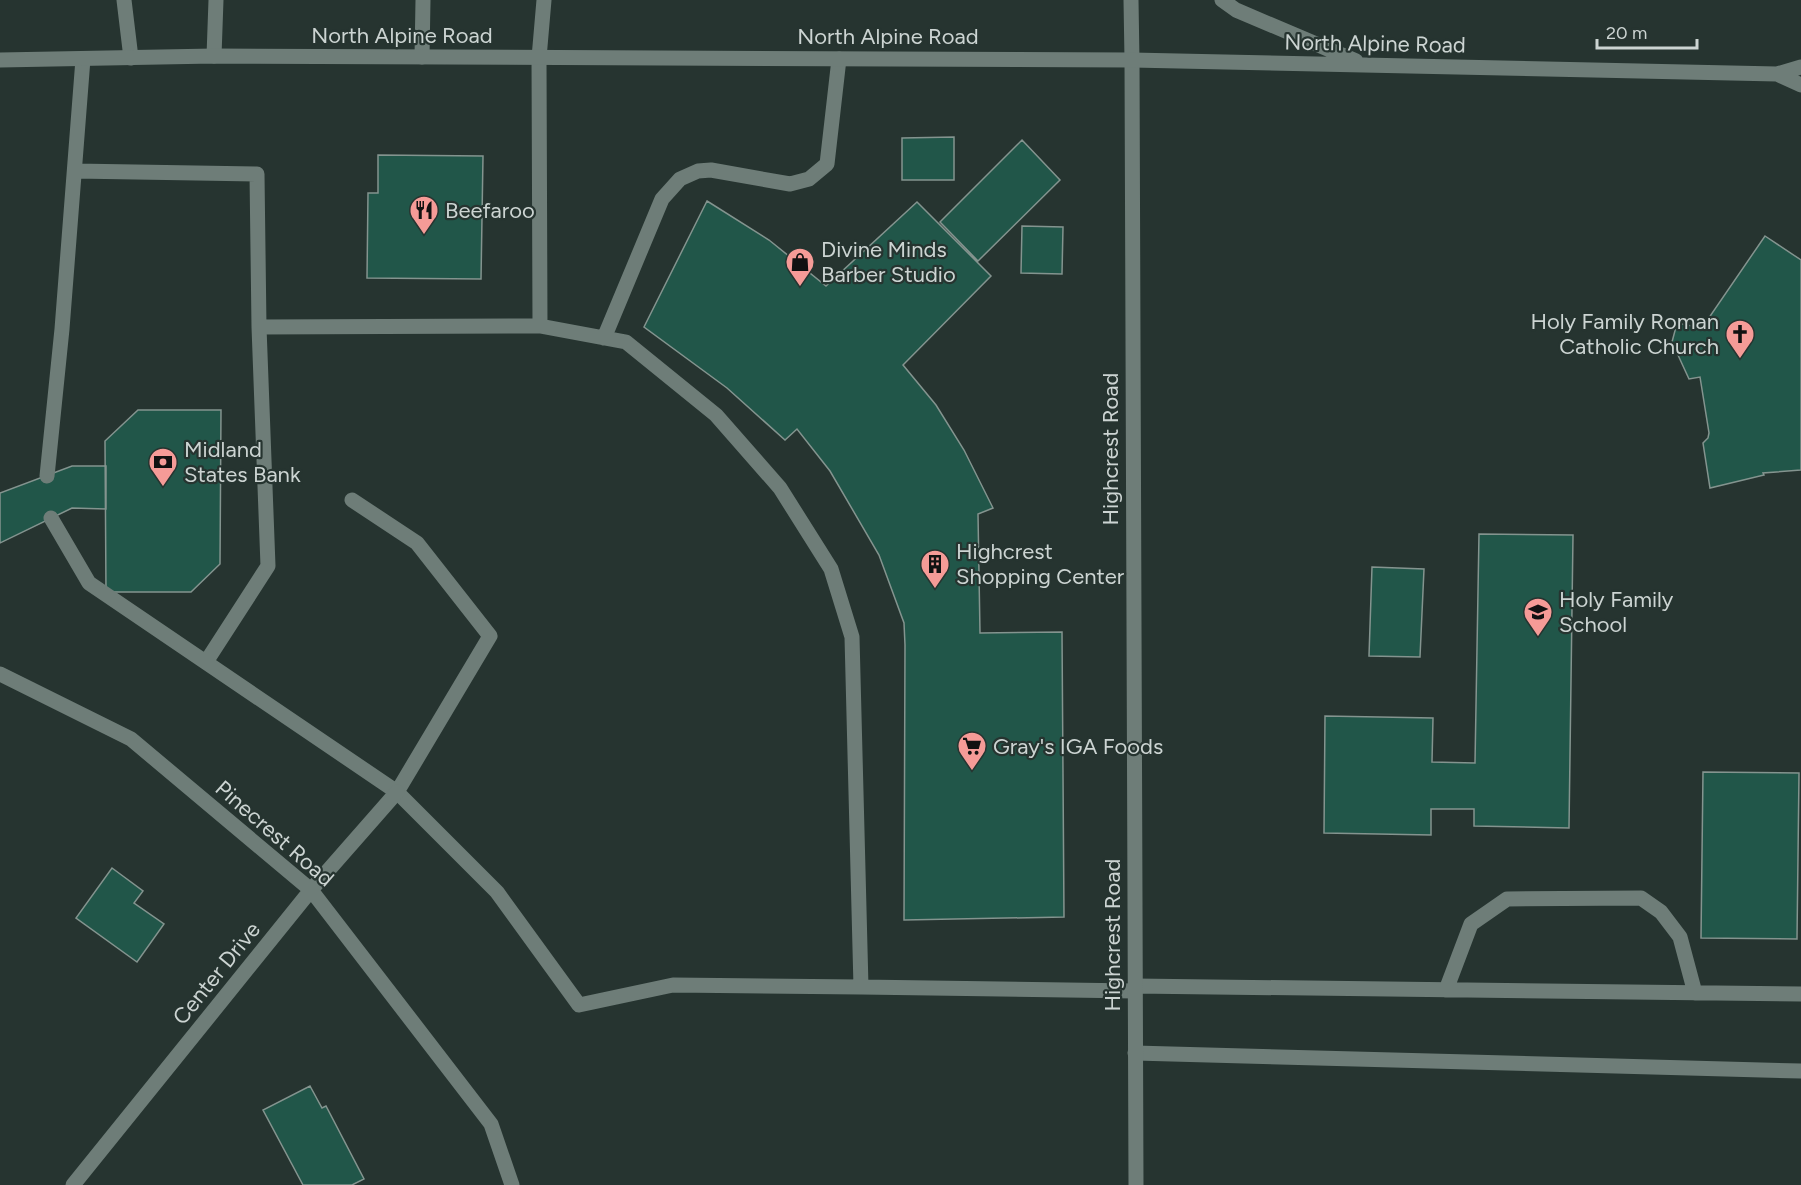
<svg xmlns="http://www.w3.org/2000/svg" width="1801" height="1185" viewBox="0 0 1801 1185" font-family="Figtree,sans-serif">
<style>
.building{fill:#215649;stroke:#84948f;stroke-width:1.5}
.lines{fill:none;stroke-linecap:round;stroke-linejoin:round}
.service{stroke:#6e7d78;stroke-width:15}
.minor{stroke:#6e7d78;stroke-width:15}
.tertiary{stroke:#6e7d78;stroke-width:15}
.secondary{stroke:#6e7d78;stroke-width:15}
.labels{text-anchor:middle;stroke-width:4.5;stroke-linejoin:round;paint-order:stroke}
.street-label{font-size:22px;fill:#ccd4d2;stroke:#263430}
.poi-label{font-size:22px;fill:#ccd4d2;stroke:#263430;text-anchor:start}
</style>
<rect width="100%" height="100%" fill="#263430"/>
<!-- building -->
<path class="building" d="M954,137V180H902V138Z
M1022,140L1060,180L978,261L940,222Z
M378,155L483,156L481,279L367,278L368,193H378Z
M707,201L769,240L826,286L917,202L991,276L903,365L936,405L964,450L993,508L978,514L980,633L1062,632L1064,917L904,920L905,645L904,623L879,555L830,471L797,429L785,440L727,388L644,327Z
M1022,226L1063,227L1062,274L1021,273Z
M1765,236L1801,260V470L1763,473L1764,475L1710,488L1703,443L1708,438L1709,433L1700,377L1689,379L1672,342L1677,323L1702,328Z
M138,410H221L220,564L191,592H106L105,441Z
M72,466H106V509L72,508L0,543V493Z
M1479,534L1573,535L1569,828L1474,826V809H1431V835L1324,833L1325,716L1433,718L1432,762L1475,763Z
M1372,567L1424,569L1420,657L1369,656Z
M1703,772L1799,773L1797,939L1701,938Z
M112,868L143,891L134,903L164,924L137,962L76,918Z
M310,1086L322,1108L326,1106L364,1179L352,1185H303L263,1110Z"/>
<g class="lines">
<!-- service -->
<path class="service" d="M124,0L131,58
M544,0L539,58L540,326L626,342L716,415L780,488L831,569L852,637L861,987L1135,991
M214,56L216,0
M422,57L423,0
M75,171L257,174L259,327L540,326
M604,338L662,199L680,179L698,171L711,170L790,184L809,179L827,164L839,59
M47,476L62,329L83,59
M352,500L417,543L490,636L397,792
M51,518L89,583L397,792L497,892L579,1005L673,985L861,987
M206,662L268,566L259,327
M1135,986L1801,994
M1446,990L1471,924L1507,899L1641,898L1661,912L1680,937L1695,993
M1135,1053L1801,1071"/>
<!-- minor -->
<path class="minor" d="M1131,0L1132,60
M0,674L131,739L311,890L491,1124L512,1185
M73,1185L311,890L397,792"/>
<!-- tertiary -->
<path class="tertiary" d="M1132,60L1136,1185"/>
<!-- secondary -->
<path class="secondary" d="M1222,0L1236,10L1356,61
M0,60L214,56L1132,60L1777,74L1801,67
M1777,74L1801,85"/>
</g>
<!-- icons -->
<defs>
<g id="restaurant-pin" transform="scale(1.5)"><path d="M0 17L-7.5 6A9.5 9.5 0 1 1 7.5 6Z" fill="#f59b97" stroke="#263430"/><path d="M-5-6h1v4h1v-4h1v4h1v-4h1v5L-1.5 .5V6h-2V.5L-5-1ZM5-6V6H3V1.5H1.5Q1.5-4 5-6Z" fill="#111"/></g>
<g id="shop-pin" transform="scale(1.5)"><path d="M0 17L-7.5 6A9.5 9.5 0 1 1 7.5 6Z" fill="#f59b97" stroke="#263430"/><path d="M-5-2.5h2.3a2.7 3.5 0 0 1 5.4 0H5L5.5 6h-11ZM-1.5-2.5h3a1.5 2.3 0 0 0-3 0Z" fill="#111"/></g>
<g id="church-pin" transform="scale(1.5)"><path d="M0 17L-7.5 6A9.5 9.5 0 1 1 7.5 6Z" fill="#f59b97" stroke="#263430"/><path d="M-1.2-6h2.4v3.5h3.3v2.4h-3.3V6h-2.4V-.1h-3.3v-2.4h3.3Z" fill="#111"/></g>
<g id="bank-pin" transform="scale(1.5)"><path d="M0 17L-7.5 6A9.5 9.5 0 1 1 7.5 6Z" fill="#f59b97" stroke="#263430"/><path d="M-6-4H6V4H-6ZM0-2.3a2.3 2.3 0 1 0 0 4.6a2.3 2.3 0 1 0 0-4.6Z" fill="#111"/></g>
<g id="building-pin" transform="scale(1.5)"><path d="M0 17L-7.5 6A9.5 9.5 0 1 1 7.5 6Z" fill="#f59b97" stroke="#263430"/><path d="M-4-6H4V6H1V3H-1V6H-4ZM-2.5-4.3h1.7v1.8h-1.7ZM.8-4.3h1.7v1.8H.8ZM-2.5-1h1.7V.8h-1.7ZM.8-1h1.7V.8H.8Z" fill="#111"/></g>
<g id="school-pin" transform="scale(1.5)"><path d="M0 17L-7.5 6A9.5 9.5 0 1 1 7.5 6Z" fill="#f59b97" stroke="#263430"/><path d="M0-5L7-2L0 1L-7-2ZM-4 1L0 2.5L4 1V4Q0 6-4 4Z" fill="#111"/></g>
<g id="supermarket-pin" transform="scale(1.5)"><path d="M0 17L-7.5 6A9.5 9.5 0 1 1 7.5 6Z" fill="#f59b97" stroke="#263430"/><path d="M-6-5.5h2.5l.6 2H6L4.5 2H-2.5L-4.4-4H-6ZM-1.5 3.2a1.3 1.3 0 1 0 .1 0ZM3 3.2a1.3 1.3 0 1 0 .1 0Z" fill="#111"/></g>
</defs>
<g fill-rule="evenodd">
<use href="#restaurant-pin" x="424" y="210"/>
<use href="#shop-pin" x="800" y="262"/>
<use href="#church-pin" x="1740" y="334"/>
<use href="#bank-pin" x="163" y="462"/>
<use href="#building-pin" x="935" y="564"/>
<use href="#school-pin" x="1538" y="612"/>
<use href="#supermarket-pin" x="972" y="746"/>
</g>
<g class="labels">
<!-- street labels -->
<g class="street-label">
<text x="402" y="43">North Alpine Road</text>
<text x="888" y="44">North Alpine Road</text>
<text transform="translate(1375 43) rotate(1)" y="8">North Alpine Road</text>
<text transform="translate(1110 449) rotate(-90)" y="8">Highcrest Road</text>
<text transform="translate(275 833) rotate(41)" y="8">Pinecrest Road</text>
<text transform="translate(1112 935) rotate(-90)" y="8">Highcrest Road</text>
<text transform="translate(216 973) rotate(-51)" y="8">Center Drive</text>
</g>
<!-- poi labels -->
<g class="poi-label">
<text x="445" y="218">Beefaroo</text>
<text x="821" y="257">Divine Minds<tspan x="821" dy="25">Barber Studio</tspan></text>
<text x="1719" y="329" text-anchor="end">Holy Family Roman<tspan x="1719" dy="25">Catholic Church</tspan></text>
<text x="184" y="457">Midland<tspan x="184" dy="25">States Bank</tspan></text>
<text x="956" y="559">Highcrest<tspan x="956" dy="25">Shopping Center</tspan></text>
<text x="1559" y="607">Holy Family<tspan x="1559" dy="25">School</tspan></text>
<text x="993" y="754">Gray's IGA Foods</text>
</g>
</g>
<!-- scale -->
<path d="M1597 39v9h100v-9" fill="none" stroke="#ccd4d2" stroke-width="3"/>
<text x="1606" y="39" font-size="18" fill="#ccd4d2" stroke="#263430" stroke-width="4.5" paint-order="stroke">20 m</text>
</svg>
